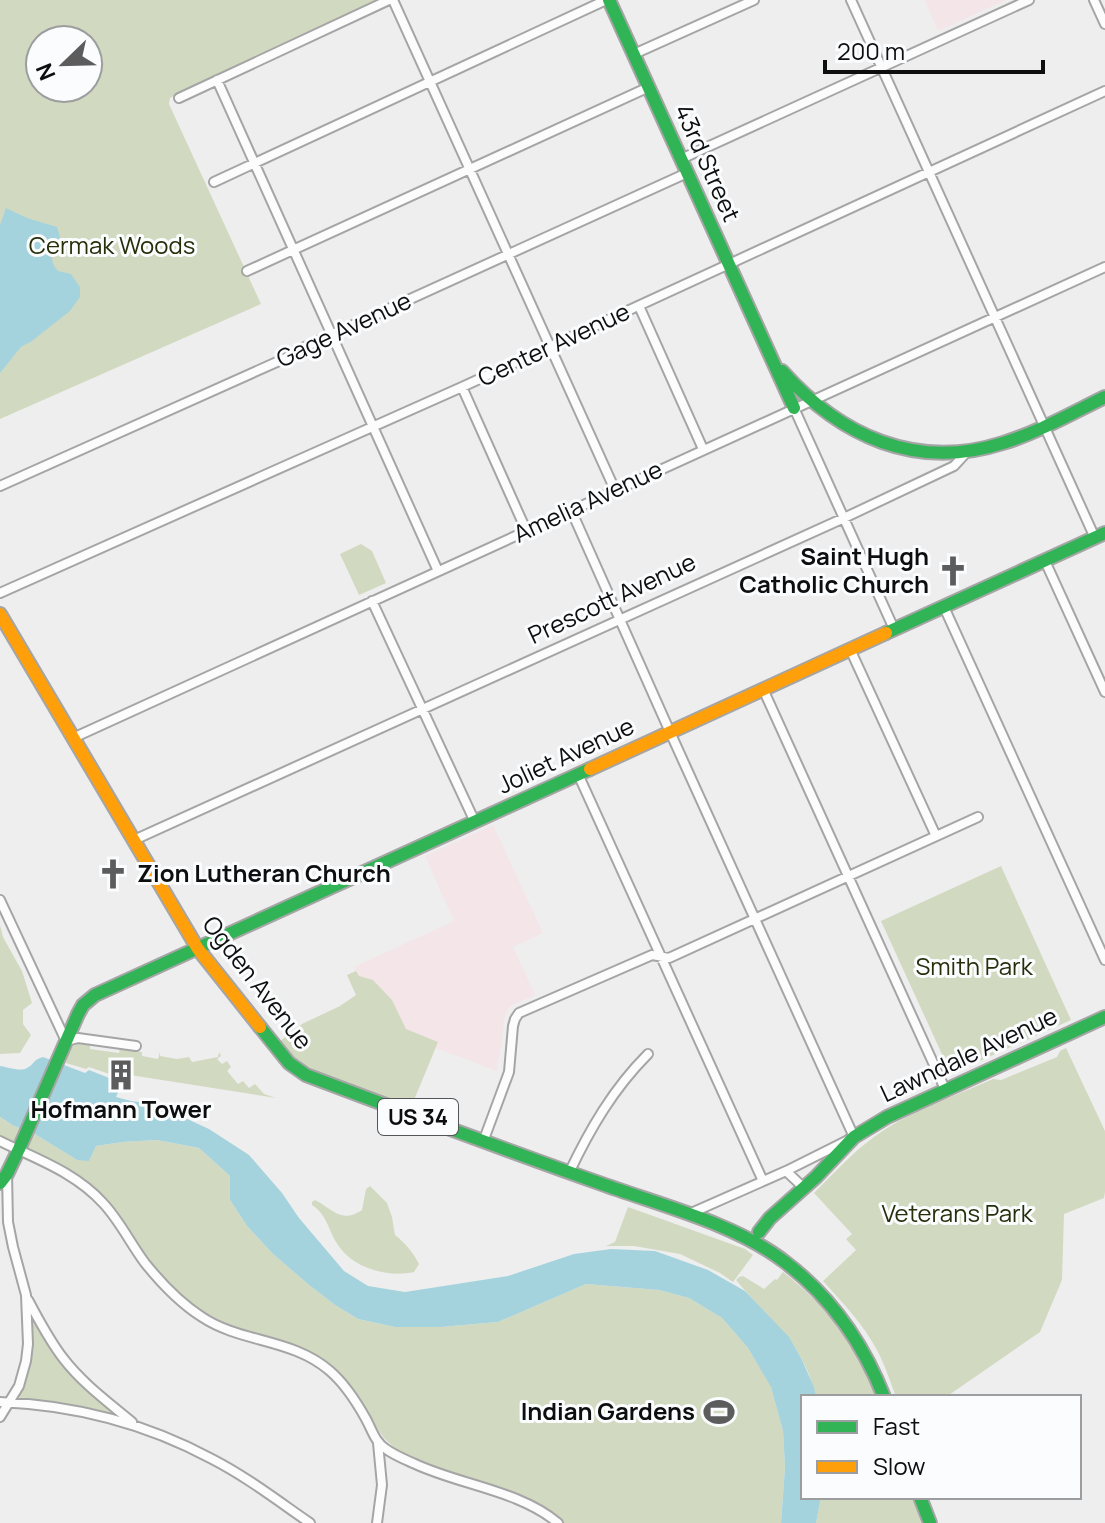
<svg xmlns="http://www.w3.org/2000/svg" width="1105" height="1523" viewBox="0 0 1105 1523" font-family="Manrope,sans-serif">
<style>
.education{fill:#f3e5e8}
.green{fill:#d1dac0;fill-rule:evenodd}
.water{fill:#a5d3dd}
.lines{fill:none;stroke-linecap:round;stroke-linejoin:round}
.street-casing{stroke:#a5a5a6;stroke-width:12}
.fast-casing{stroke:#a5a5a6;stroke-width:16}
.slow-casing{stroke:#a5a5a6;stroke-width:16}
.street{stroke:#fcfcfd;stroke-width:8}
.fast{stroke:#30b455;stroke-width:12}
.slow{stroke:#ff9f0a;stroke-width:12}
.labels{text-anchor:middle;stroke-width:6;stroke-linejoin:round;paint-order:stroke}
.shield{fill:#fafcfe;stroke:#545556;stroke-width:2}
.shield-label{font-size:22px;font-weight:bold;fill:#0d0e0e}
.street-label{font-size:24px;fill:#0d0e0e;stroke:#fafcfe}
.park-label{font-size:24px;fill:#252f09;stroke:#fafcfe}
.poi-label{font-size:24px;font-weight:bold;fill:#0d0e0e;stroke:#fafcfe;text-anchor:end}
</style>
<rect width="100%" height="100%" fill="#eeeeef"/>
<!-- education -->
<path class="education" d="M925,0H1006L938,31Z
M493,825L543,933L513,947L535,995L510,1006L505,1015L497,1071L436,1048L409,1112L302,1024L340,1006L356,995L347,975L356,971L354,967L454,921L425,856Z"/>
<!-- green -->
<path class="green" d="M0,0H382L170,98L169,104L261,304L0,419ZM40,40H88V88H40Z
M361,544L372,551L386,583L359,595L340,554Z
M1001,866L1071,1020L951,1074L881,921Z
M0,925L3,937L22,971L32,1003L23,1010V1024L31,1035L20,1053L0,1054Z
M356,971L359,976L373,980L392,1000L406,1029L438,1042L409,1112L305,1073L276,1044L302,1024L340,1006L356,995L347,975Z
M79,1042L90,1043V1049L119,1053L120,1049L142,1052V1056L158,1059L160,1052V1056L177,1059L189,1057L192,1062L218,1057L219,1052L221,1056L217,1059L222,1064L227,1061L231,1067L227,1071L238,1084L243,1081L249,1088L255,1084L264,1094L276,1098L130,1075H128L129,1071L117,1066L115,1076L89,1067L86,1069L66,1063C68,1054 70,1046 79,1042Z
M1066,1048L1105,1131V1192L1104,1198L1064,1214L1062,1280L1040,1332L946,1397H896C890,1381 885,1365 877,1350C863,1324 843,1303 823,1281L856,1250L846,1239L852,1234L814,1193C833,1174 852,1153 874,1137C909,1111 953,1097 993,1079L1001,1080L1057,1057L1060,1051Z
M0,1117L14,1126L33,1133L77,1160H89L96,1146L123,1142L157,1140L199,1148L230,1176V1200L247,1226L272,1253L309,1285L335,1305L358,1319L395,1327H441L498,1322L586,1284L659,1290L689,1298L722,1318L748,1348L771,1386L783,1431L785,1467L781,1523H562L556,1518L449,1475L397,1450L384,1438L368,1415L307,1352L292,1344L218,1321L198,1310L173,1289L155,1269L117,1215L96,1190L77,1174L44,1156L0,1137Z
M370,1186L387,1203L392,1217L395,1235C406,1244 413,1252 419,1264L414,1272C387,1278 351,1268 336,1242C328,1228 326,1214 312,1205V1202L315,1200C333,1209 341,1224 362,1210L366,1189Z
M628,1207L745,1249L753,1255L733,1282L720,1273L680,1254L634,1246H606L615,1242Z
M783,1272C826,1305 857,1346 876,1397H816C804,1343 769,1320 736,1280L739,1277L743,1276L764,1289L775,1279L777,1280Z
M32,1316L57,1357L67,1370L115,1415L20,1398L19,1395L30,1359Z
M821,1497H912L921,1523H816Z"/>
<!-- water -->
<path class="water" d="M6,208L27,218L57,227L60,237C53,250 47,259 58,271L71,274L80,287V297L70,311L32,341L21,347L0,373V225Z
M43,1057L85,1073L89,1070L122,1083L116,1097L131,1101L155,1104L209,1129L249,1155L282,1193L299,1218L344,1271L368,1286L405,1292L508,1276L574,1254L611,1249L655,1251L708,1270L745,1291L789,1337L802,1360L814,1387L816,1397H803V1497H821L816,1523H781L785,1467L783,1431L771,1387L748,1348L722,1318L689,1298L659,1290L586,1284L498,1322L441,1327H395L358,1319L335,1305L309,1285L272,1253L247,1226L230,1200V1176L199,1148L157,1140L123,1142L96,1146L89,1161L77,1160L33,1133L14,1126L0,1117V1066C7,1067 20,1072 27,1068C35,1064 32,1060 43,1057Z"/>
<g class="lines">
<!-- street casing -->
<g class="street-casing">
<path id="street" d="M393,0L615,490
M851,0L1095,538
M1094,0L1105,24
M634,54L754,0
M217,80L438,571
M179,98L389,0
M681,159L1029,0
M214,182L606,0
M247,271L649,87
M639,306L703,449
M462,387L526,530
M794,408L894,629
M0,486L288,357L296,351L687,173
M571,510L670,732L854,1137L786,1171L689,1214
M1045,561L1105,692
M0,593L462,387L1105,91
M372,601L475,822
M944,607L1105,960
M850,649L936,836
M763,689L945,1089
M73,738L1105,267
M578,774L763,1181
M134,840L844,518L954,466L966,453
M0,900L66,1041L78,1038L136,1046
M0,1141C36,1159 75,1172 103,1203C120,1221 130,1243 145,1263C161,1283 180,1303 202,1317C241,1343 292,1338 330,1371C345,1384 356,1401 366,1419C372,1430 375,1442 386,1449C394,1455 404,1459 413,1463C459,1485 519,1490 558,1523
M483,1142L509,1072L513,1026L515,1019L519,1013L652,955L669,958L978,817
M786,1171L804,1188
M569,1173C590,1129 613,1089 648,1054
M28,1300C39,1320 49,1340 63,1358C82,1383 108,1402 132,1422
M0,1402C74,1405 147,1424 212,1459C247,1477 278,1501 310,1523
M0,1417L19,1386L26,1361L28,1344L26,1295L13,1247L8,1222L7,1174
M377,1523L382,1485L378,1443"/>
</g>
<!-- fast casing -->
<g class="fast-casing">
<path id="fast" d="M609,0L794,408
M782,371C840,436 916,471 1003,443C1039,432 1072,413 1105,397
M886,633L1105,533
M260,1027L289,1063L306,1075C404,1112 503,1149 602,1184C660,1205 736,1224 785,1262C831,1297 863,1343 884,1397
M0,1183L7,1174L19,1149L78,1014L83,1005L95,995L590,769
M759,1232L770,1218L816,1177L854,1137L887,1117L1105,1017
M920,1497L930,1523"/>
</g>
<!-- slow casing -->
<g class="slow-casing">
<path id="slow" d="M0,614L198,949L260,1027
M590,769L886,633"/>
</g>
<!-- street -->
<use href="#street" class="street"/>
<!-- fast -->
<use href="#fast" class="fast"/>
<!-- slow -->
<use href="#slow" class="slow"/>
</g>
<!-- icons -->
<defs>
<g id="church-bare" transform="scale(2.4)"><path d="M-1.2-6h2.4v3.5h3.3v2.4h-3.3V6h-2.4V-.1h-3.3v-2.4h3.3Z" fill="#5c5c5d" stroke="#fafcfe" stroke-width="2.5" paint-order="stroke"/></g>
<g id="building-bare" transform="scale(2.4)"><path d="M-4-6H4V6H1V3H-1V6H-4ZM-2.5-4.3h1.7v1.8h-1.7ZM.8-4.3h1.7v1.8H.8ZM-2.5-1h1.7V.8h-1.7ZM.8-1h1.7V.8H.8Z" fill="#5c5c5d" stroke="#fafcfe" stroke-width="2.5" paint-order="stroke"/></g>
<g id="stadium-bare" transform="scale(2.4)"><path d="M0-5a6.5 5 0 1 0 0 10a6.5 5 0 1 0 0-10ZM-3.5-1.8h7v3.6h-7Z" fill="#5c5c5d" stroke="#fafcfe" stroke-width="2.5" paint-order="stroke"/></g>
</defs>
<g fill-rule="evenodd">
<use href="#church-bare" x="953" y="571"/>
<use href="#church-bare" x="113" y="874"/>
<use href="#building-bare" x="121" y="1075"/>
<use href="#stadium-bare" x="719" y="1412"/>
</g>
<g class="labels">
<!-- shield labels -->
<rect class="shield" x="378" y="1099" width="80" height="36" rx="6"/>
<g class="shield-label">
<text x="418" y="1125">US 34</text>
</g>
<!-- street labels -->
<g class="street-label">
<text transform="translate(707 163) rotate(66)" y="8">43rd Street</text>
<text transform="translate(344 330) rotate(-25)" y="8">Gage Avenue</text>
<text transform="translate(554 345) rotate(-25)" y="8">Center Avenue</text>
<text transform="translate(588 502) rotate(-25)" y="8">Amelia Avenue</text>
<text transform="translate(612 599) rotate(-25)" y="8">Prescott Avenue</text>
<text transform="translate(566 756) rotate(-25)" y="8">Joliet Avenue</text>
<text transform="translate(257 983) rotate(52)" y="8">Ogden Avenue</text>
<text transform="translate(969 1055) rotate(-25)" y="8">Lawndale Avenue</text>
</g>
<!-- park labels -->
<g class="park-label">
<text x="112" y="254">Cermak Woods</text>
<text x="974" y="975">Smith Park</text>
<text x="957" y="1222">Veterans Park</text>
</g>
<!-- poi labels -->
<g class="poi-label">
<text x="929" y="565">Saint Hugh<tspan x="929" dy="28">Catholic Church</tspan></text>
<text x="137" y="882" text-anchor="start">Zion Lutheran Church</text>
<text x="121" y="1118" text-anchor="middle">Hofmann Tower</text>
<text x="695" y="1420">Indian Gardens</text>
</g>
</g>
<!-- legend -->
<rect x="801" y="1395" width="280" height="104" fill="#fafcfe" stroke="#9b9d9e" stroke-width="2"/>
<rect x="817" y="1421" width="40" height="12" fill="#30b455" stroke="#9b9d9e" stroke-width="2"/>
<text x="873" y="1435" font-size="24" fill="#0d0e0e">Fast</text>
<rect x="817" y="1461" width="40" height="12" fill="#ff9f0a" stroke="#9b9d9e" stroke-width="2"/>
<text x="873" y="1475" font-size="24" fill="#0d0e0e">Slow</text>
<!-- north arrow -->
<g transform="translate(64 64) rotate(247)"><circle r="38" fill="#fafcfe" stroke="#9b9d9e" stroke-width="2"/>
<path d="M0-6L14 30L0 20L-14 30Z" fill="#5c5c5d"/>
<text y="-12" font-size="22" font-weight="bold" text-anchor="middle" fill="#0d0e0e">N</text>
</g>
<!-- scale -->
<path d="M825 60v12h218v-12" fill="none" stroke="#0d0e0e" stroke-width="4"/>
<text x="837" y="60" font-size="24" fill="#0d0e0e" stroke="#fafcfe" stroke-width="6" paint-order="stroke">200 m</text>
</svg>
